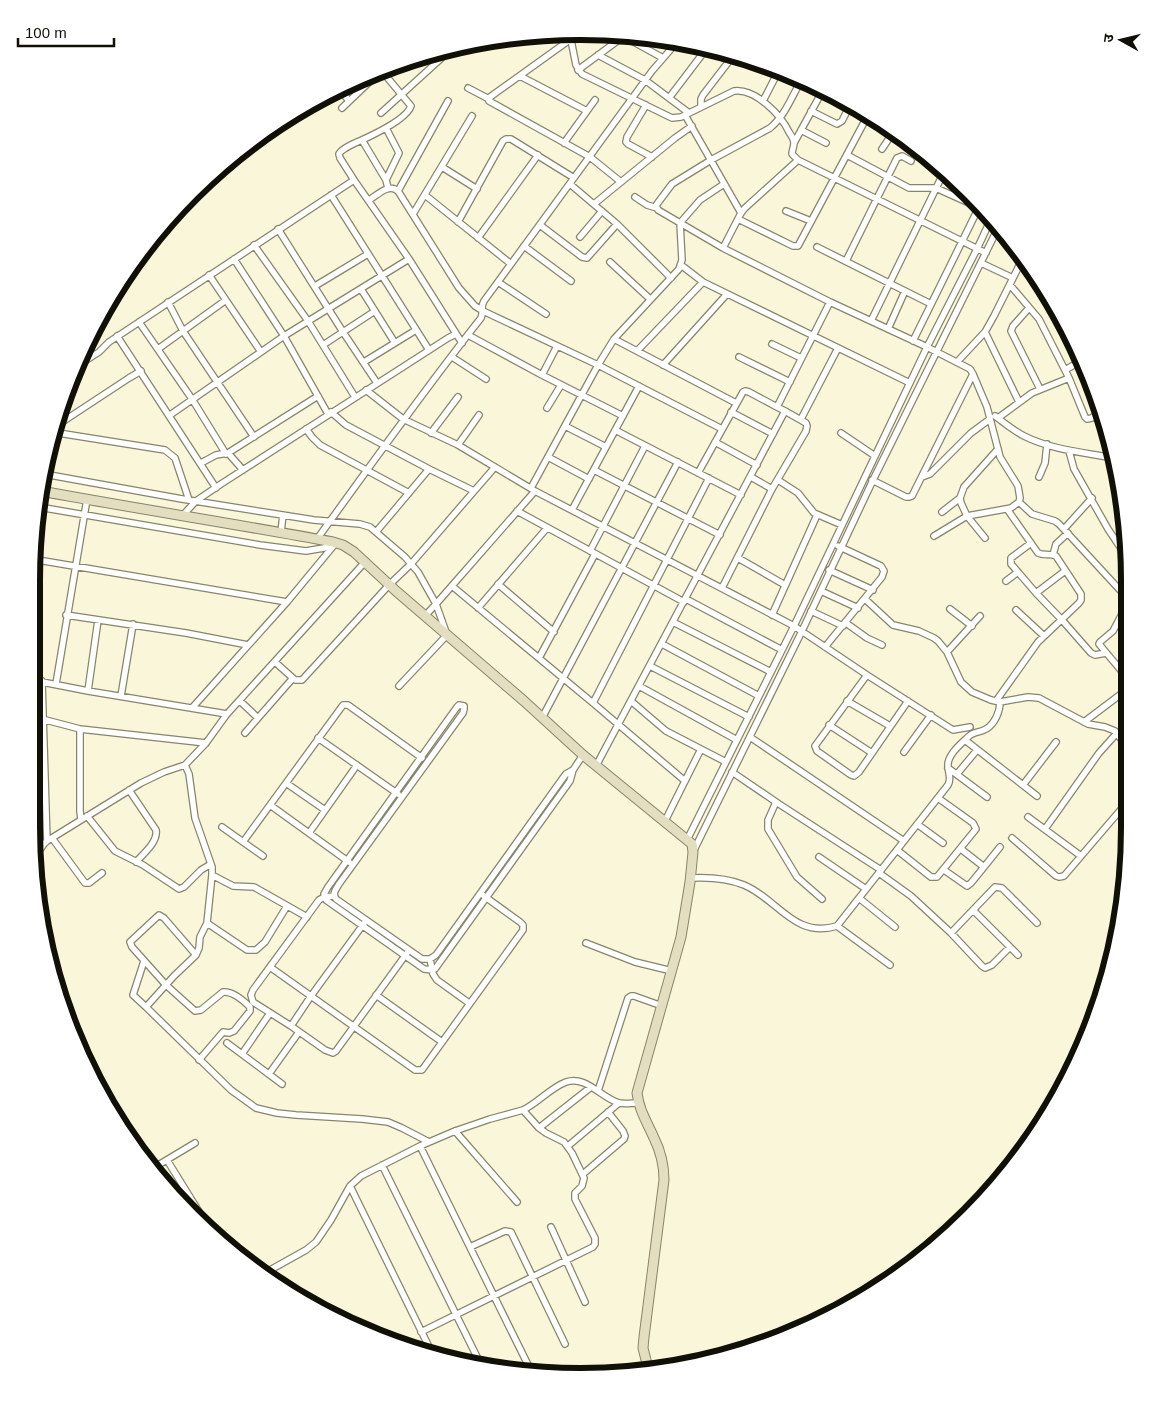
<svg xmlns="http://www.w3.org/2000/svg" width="1161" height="1408" viewBox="0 0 1161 1408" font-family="Arial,'Noto Sans Devanagari',sans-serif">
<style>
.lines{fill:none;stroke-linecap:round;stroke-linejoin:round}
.street-casing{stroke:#87856b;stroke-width:8}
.secondary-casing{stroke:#87856b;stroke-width:11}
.street{stroke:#fff;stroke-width:5.5}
.secondary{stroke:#e2debf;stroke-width:9}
.rim{fill:none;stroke:#111007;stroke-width:6}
</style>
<rect width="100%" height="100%" fill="#f9f6da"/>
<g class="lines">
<!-- street casing -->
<g class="street-casing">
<path id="street" d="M582,31L490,97L489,101L590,157L621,182
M623,36L663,58
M571,40L576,65L582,74L672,118L681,117L734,91C755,88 781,115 789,132C791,135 794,139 794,143C794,147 792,150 792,154L798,160L986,253
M598,55L645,80L689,113
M381,70L411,106C407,119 375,134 362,140L386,180
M578,70L624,36
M520,76L587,111
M802,79C792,96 785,116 770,128L711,160L672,184L657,204L656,206L658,210L723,248L830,302L927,347L970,369L973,374L987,407L1000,457L1018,486L1020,498L1019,502L1011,508L967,516L934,536
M468,88L489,99
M340,89L349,101
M669,98L707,48
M763,101L779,70
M646,105L627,137L626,142L628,144L652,157
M701,107V99L703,95L733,56
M342,108L383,69
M811,111L837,124L842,121L850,105
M381,113L446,54L449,49
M685,115L741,213
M386,128L399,153L386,180L388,188
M801,130L826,143
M564,143L595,100
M794,143L823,90
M882,149L894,131
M847,155L909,188H936L978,207
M442,167L477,189
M354,180L340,158C340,157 339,155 339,154C341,149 357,142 362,140
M398,191L448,101
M331,195L429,350
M425,195L511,264
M635,197L647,205L657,208
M369,200C378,195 388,183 398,191L459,288L475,306L483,311L598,365L722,429
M594,204L675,138L692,126
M786,211L811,221
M413,214L472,116
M738,219L793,246H798L868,115
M458,222L503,141L506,139H511L574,178
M617,224L671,278
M540,225L582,257L587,258L617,224L570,184
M278,229L343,332L377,383
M580,237L602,211
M478,238L538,155
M254,245L308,321L355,397
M524,246L571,281
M817,247L931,304
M723,248L741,213L745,208L798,160
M234,259L284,336L328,414
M846,261L897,158L902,156L911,161
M610,262L650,299
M981,263L1013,278
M681,265L703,282L910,383
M1018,268L1029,265
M209,275L261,352
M498,282L546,314
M1010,285L1039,319L1069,378
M315,286L368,254
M361,289L395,343
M168,302L183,331L254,437
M1029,308L1013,326L1011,331L1040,389
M871,321L944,172
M139,322L192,399L226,454
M888,329L905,291
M985,332L1019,402
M468,335L542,375L623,416
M117,336L216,488
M614,339L736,403
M913,341L980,205
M772,344L801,358
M323,345L375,311
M158,349L226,300
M637,351L703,282
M452,357L486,379
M739,357L790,382
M364,362L416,330
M957,362L985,332L994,316L1023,258
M663,365L727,294
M74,368L99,352L109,342L354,180L409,259L462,343
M1065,370L1083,360
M542,375L557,346
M366,390L403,419L458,445L535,491L436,604L447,635L399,686
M547,408L561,385
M331,412L346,425L429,469
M731,412L773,434
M170,415L284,336L409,259
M995,416C1004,423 1014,431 1024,436C1050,449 1080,452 1108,457L1114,456
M998,418L1032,393L1069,378L1085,417L1087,419L1092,418L1100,410
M801,419L838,348
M565,426L606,447
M53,428L129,378L141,371
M306,429L312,437L320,445L409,493
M615,430L741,495
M52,432L165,450L175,458L189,500
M431,433L458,397
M841,433L875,456
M715,442L757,465
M458,445L479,415
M1069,451L1074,469L1108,529L1128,559
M228,453L243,470
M548,457L589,479
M201,463L216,455L228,453L318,396
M594,470L720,535
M698,473L743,392L745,391L749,392L777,407
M44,474L182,499L314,520L360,524L370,527L405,557L418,572L436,604L425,616
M751,477L772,489
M922,477L930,474L971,433L990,419
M1039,477L1045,463L1047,444
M778,480L798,493L814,513L842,525
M872,480L906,497H909L912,496L973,374
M531,488L598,365L614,339L679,269L682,260L680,223L700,200L724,184
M535,491L794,626L867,675L953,730L970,727
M1019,502L1032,514L1055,521L1059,524L1130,601
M39,507L260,545L306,551L324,548L336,543
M572,510L639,386
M517,511L684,602
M942,512L960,498
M183,515L196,501L221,484L448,338L456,334
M1064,529L1092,498
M281,532L283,515
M376,532L429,469L474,491
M985,538L967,516L961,503L960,498L964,487L998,449
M317,539C371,465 424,390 481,318C484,312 480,307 484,301L652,71L678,41
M590,551L645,446
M1053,555L1056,544L1068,533
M738,558L785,585
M32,559L287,602
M829,570L873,590
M1018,572L1036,593L1065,571
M1006,581L1018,572L1011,564V558L1031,543
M498,584L554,632
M452,586L593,703L685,781
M722,588L772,489L806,431L807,426L806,423L785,411
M821,591L858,608
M1036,593L1062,620L1091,653L1095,655L1106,653
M686,599L782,650
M865,599L893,625L919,631L934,638L938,641L947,652L961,682L972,692L991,700L1000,702L1028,697L1039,698L1088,724L1105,727L1115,731L1129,750
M478,608L547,528
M950,609L972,626
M1016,610L1044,636
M811,611L843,626
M66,615L186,633L248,645
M772,615L817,515
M673,622L771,672
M846,623L867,638L882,645
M662,644L759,696
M825,647L882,577L884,571L881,566L838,546
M947,652L980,616
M539,658L595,554
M275,662L295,680H302L389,585L411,564L495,467
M650,666L749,717
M867,675L815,746L817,751L851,775L854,776L859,772L908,701
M32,680L88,691L227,714
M1129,680L1099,644L1100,642L1113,631L1124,610L1130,603
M42,681L47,841
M56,684L87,499
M639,686L737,740
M88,691L98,620
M121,696L133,624
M240,701L258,718
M631,701L666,731L726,762
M847,701L890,726
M996,701L1038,642L1079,603L1081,600V594L1056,556C1050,553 1044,556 1038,553L1007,509
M593,703L709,478
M192,708L287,602L335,544
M542,718L678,462
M32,719H42L80,729L206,743
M1084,722L1129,688
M829,725L872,753
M80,729V811L81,820
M245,733L293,678
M750,737L904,841
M318,738L398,794
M965,740L1037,796
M904,752L931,715
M185,765L189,774L195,818L212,867V875L207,923L200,937L199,948L196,955L174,976L146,1007L231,1090L256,1108L277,1113L296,1115L362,1119L388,1122L402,1128L429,1142
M596,766L785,411L777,407L830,302
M948,768L987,797
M573,770L566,774L563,778L436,955L430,959H422L336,899C332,893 336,889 339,884L463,713L464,709V706L459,705L457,707L328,887L324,894L326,900L424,969L432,970L435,969L570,781L573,770L583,755
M732,772L779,804L881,870
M957,774L977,750
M286,783L325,810
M1023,785L1056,742
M129,790L156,830C158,842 144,853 136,862
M776,802L768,820V829L797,877L822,899
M270,805L349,862
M87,816L115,851L143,865L179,889L184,887L201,870L211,864
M1028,817L1081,856
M665,821L701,749
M917,824L943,843
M222,827L263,856
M1045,829L1099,753L1117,733
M309,833L357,765
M52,838L85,883H89L102,873
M1012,838L1056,876L1059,877L1064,876L1129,800
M687,840L794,626L927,347L977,249L991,219
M243,842L343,705H348L422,758
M961,849L984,867L1000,847
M694,850L802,631L873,480L998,228
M897,850L931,877H937L976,829L973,823L938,798
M35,857L44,844L47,841L141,783L164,772L185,765L206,743L227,714L365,562
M819,857L866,889
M944,870L967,886L971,883L984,867
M879,873L911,896L951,933L995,887L1002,888L1037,923
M212,875L233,886L254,887L307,917
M690,878C709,877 727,878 744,885C778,899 794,939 837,926L948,785C952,778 948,773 948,766C947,755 961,744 968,737C974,731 980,733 986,729C995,724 1000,711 1000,702
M334,896L324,897L319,900L253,990L251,995L253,1002L291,1026L325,1050L333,1053L336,1051L407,953
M859,898L895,927
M973,910L1018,955
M207,923L247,950H256L265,942L287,906
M837,926L890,965
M951,933L982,966L985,968L992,965L1010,947
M586,943L635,962L672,971
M196,955L164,918L159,915L130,942L132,947L166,985L195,1011L201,1010L223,992C232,991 243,1000 250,1007V1011L234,1031L229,1033L223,1032L199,1060
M430,959L433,974L437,980L469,1003
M144,961L133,995L146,1007
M270,967L415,1070H422L523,930V925L520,922L484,896
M376,995L442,1042
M291,1026L311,996L365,922
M227,1043L282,1084
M242,1054L270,1013
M269,1074L299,1032
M598,1091L628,998L631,996H634L662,1006
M539,1128L591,1087
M455,1131L517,1202
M420,1146L532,1373
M568,1146L619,1103
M167,1160L211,1231
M382,1165L480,1363
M155,1167L195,1143
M583,1174L624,1139L625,1136L623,1131L608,1112
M350,1186L432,1353
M551,1227L585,1302
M470,1247L505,1231L511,1232L565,1344
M263,1274L306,1250L316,1242L331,1220L350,1186L361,1176L420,1146L455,1131L490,1119L523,1110C538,1103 550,1088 566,1082C586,1075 601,1098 619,1103C625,1104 632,1103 638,1103
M421,1332L593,1247L595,1244V1238L575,1199V1193L582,1186L584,1178L572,1153L564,1142L546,1133L539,1128L523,1110"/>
</g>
<!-- secondary casing -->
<g class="secondary-casing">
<path id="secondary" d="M41,491C138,509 236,524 333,542L343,545L354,552L396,591L524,701L583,755L692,844L693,852L690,882L681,937L637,1093C639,1110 647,1122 654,1138C661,1152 664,1165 664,1180L644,1337L643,1348L649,1372"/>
</g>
<!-- street -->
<use href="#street" class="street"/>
<!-- secondary -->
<use href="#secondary" class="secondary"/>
</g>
<!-- crop -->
<path d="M0 0H1161V1408H0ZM580 40H581A540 540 0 0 1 1121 580V828A540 540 0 0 1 581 1368H580A540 540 0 0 1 40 828V580A540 540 0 0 1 580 40Z" fill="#fff" fill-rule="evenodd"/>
<path class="rim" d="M580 40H581A540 540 0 0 1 1121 580V828A540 540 0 0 1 581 1368H580A540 540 0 0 1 40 828V580A540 540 0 0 1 580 40Z"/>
<!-- north arrow -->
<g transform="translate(1121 40) rotate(278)" stroke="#ffffff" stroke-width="4" paint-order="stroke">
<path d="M0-4L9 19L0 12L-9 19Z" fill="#111007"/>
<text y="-8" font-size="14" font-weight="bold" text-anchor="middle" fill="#111007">उ</text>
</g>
<!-- scale -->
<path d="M18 38v8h96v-8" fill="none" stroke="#111007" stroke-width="2.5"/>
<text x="25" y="38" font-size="15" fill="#111007" stroke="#ffffff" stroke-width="4" paint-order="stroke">100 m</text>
</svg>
